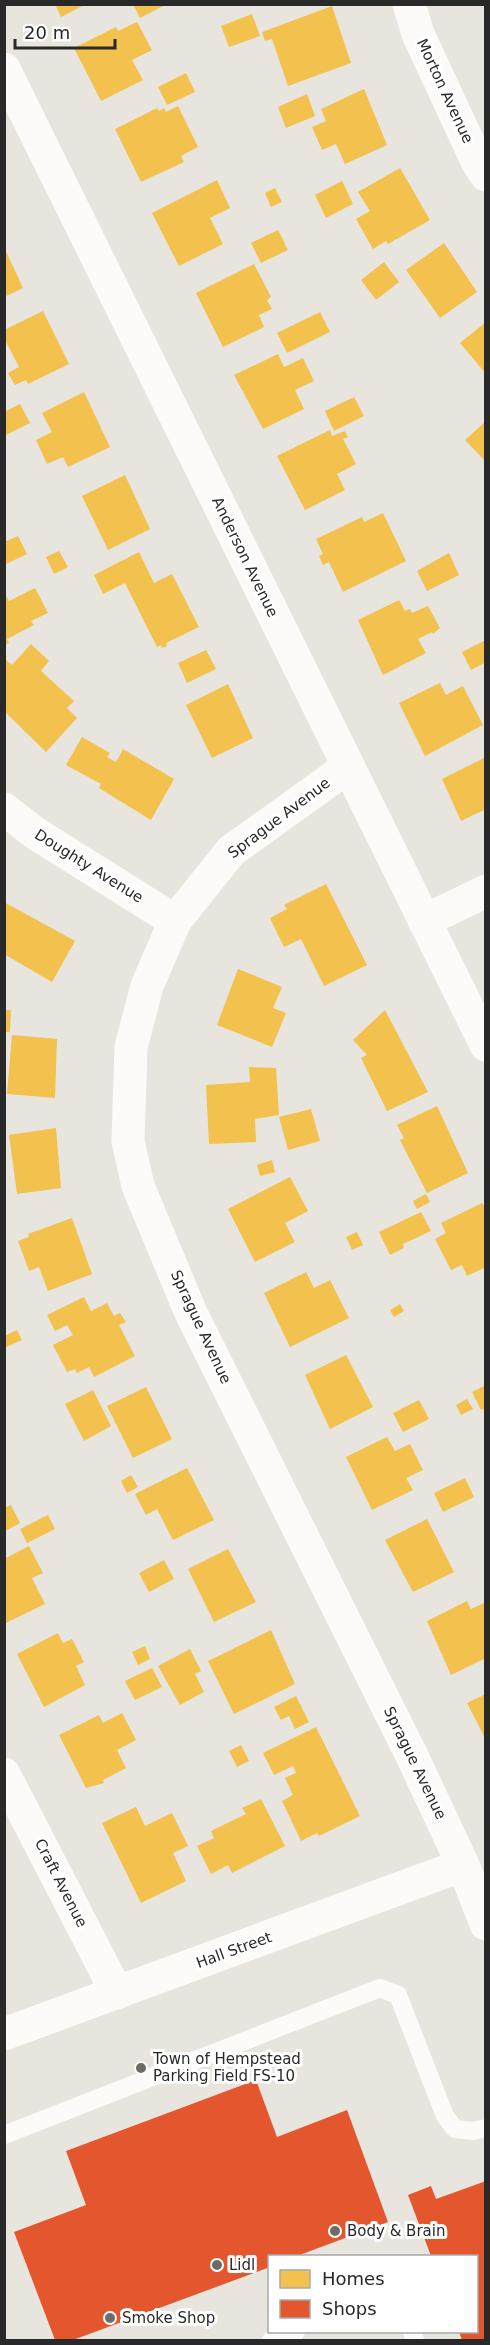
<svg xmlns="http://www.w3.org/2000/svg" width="490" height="2345" viewBox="0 0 490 2345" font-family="'DejaVu Sans',sans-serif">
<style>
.homes{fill:#f2c14e}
.shops{fill:#e4572e}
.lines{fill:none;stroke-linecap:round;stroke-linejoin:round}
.service{stroke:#fcfbfa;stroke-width:18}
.minor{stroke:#fcfbfa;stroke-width:33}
.poi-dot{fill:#6c6b68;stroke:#fff;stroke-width:2}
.labels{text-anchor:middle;stroke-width:6;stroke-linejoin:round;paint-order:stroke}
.street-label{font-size:15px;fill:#292929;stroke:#fff}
.poi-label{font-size:15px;fill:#292929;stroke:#fff;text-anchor:start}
</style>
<rect width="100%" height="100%" fill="#e8e5de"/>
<!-- homes -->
<path class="homes" d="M55,4H86L61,17Z
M133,4H167L140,18Z
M332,6L351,63L288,86L272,39L265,41L262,32Z
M252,14L260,36L229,47L221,26Z
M137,22L152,50L132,60L143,80L101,101L74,48L116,27L118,31Z
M186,73L195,92L167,105L158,87Z
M364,89L387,145L345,164L336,144L322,150L312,127L326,121L321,109Z
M307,94L315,116L286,128L278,107Z
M178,106L198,147L181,156L184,162L141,182L115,129L157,108L159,111L164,108L166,112Z
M400,168L430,220L388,244L386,241L373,249L356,219L370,211L358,192Z
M217,180L230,208L210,218L223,244L179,266L152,213Z
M342,181L353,204L326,218L315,195Z
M275,188L282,202L271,207L265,193Z
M278,230L288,250L261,263L251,243Z
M444,243L477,292L440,318L406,270Z
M4,247L23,288L4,297Z
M384,262L399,282L376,300L361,280Z
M254,264L271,297L267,300L272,309L259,315L264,327L223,347L196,293Z
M43,311L69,364L28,384L26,380L15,385L8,373L19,367L4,338V330Z
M320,312L330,332L287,353L277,333Z
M486,322V374L460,343Z
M278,354L284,367L303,358L314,381L295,390L304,409L263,429L234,375Z
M84,392L110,447L68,467L63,457L47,464L36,440L52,432L42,413Z
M354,397L364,416L334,431L325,411Z
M20,404L30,423L4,436V412Z
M486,421V462L465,440Z
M330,430L332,436L345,431L348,437L343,439L356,464L337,474L345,490L305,510L277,456Z
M125,475L150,529L108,550L82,496Z
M383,513L406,561L343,592L329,562L323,565L319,556L323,554L316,539L362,517L364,522Z
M18,536L27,554L4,565V542Z
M59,551L68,567L54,574L46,557Z
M139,552L154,583L172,574L199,627L166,643L167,646L162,648L161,645L157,647L125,583L103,594L94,575Z
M449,553L459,575L427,591L417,571Z
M35,588L48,613L31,621L34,625L7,639L9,643L4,645V592L9,601Z
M399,600L405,611L410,609L412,613L428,606L440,628L433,634L432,632L418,639L426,653L383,675L358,620Z
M486,640V662L471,670L462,652Z
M31,644L49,661L41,671L74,701L67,708L77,718L46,752L4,711V658L12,665Z
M206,650L216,669L187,683L178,663Z
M440,683L446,695L463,686L483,725L425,756L399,703Z
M228,684L253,738L212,758L186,705Z
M82,737L110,753L107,757L116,762L123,749L174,779L151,820L99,788L101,784L66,765Z
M486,757V809L461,821L442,779Z
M326,884L367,965L324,986L301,939L284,947L270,918L287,909L284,905Z
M4,902L75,941L52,982L4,954Z
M238,969L282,987L273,1008L286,1013L272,1047L217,1025Z
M4,1010H11L10,1032H4Z
M385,1010L428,1092L387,1111L361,1058L367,1055L353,1040Z
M12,1035L57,1039L55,1098L7,1094Z
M249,1067L276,1068L279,1115L255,1119L256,1142L209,1144L206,1085L250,1082Z
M437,1106L468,1173L427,1193L400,1140L404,1138L397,1125Z
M311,1109L320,1141L288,1150L279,1117Z
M56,1128L61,1188L17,1194L9,1135Z
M272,1160L275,1172L260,1176L257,1165Z
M290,1177L308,1211L285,1223L295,1242L255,1262L228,1209Z
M426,1194L430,1202L417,1209L413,1201Z
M482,1203L486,1209V1267L467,1276L462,1265L451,1270L435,1239L446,1233L441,1223Z
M421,1212L431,1231L403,1244L404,1248L390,1255L379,1232Z
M72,1218L92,1274L48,1291L39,1267L29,1271L18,1241L29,1237L28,1234Z
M357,1232L363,1245L352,1250L346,1237Z
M306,1272L314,1288L330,1280L349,1318L290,1347L264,1293Z
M84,1297L91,1311L107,1303L114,1316L120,1313L126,1322L119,1325L135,1356L94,1377L89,1367L77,1373L75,1369L67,1372L53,1345L73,1335L67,1325L55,1331L47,1315Z
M400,1304L404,1311L394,1317L390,1310Z
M17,1330L22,1340L4,1348V1336Z
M346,1355L373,1407L330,1429L305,1375Z
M486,1385V1408L481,1410L472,1392Z
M146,1387L172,1439L133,1458L107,1406Z
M93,1390L111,1426L84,1441L65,1404Z
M467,1399L473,1409L461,1415L456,1405Z
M419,1400L429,1419L403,1432L393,1413Z
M387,1437L395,1451L410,1444L423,1470L406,1478L413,1490L372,1510L346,1457Z
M187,1468L214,1520L173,1540L157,1509L146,1515L135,1494Z
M131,1475L138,1487L127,1493L121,1481Z
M465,1478L474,1497L443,1512L434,1493Z
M11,1505L20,1523L4,1532V1508Z
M48,1515L55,1529L27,1543L20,1529Z
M427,1519L454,1572L413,1592L385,1540Z
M29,1546L43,1573L32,1578L45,1604L4,1624V1559Z
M228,1549L256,1602L214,1622L188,1569Z
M164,1560L174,1579L149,1592L139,1573Z
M467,1601L471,1609L484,1603L486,1607V1658L451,1675L427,1621Z
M271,1630L295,1684L234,1714L208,1661Z
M58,1633L63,1643L72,1639L84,1662L76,1666L85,1685L44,1707L17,1654Z
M145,1646L150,1659L138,1665L132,1652Z
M190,1649L201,1671L195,1674L204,1692L180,1705L158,1666Z
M152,1668L162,1687L135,1700L125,1681Z
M486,1694V1740L467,1703Z
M296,1696L309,1722L295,1729L289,1716L281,1720L274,1707Z
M122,1713L136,1740L117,1750L126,1768L103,1780L104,1783L86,1788L59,1735L99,1715L103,1723Z
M316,1727L360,1816L319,1836L317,1833L301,1841L282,1801L293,1795L285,1778L296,1773L293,1766L274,1775L263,1753Z
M241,1745L249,1761L237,1767L229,1751Z
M261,1799L285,1846L232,1873L228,1865L211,1874L197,1846L214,1838L211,1831L246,1814L242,1808Z
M136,1807L145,1826L172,1813L188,1846L173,1853L186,1881L141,1903L102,1823Z"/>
<!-- shops -->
<path class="shops" d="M256,2080L277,2137L347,2110L388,2222L297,2256H270V2267L73,2340H55L14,2232L86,2205L66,2151Z
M486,2181V2340H462L459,2332H476V2256H431L408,2195L431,2186L436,2199Z"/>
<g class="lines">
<!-- service -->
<path class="service" d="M4,2135L380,1988L398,1995L445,2116L455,2129L473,2131L486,2128
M412,2332L415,2340
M271,2340L296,2332"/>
<!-- minor -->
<path class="minor" d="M409,4L418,34L477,161L486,175
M4,69L486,1045
M348,767L231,851L175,921L147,986L131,1047L128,1141L138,1186L191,1313L412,1756L463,1865L486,1924
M4,809L35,833L175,921
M424,921L486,891
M4,1774L117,1993
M4,2034L463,1865"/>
</g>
<!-- markers -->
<g class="poi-dot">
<circle cx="141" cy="2068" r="6"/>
<circle cx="335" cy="2231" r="6"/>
<circle cx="217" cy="2265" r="6"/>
<circle cx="110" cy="2318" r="6"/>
</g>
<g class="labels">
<!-- street labels -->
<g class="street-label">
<text transform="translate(445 91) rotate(65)" y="5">Morton Avenue</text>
<text transform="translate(245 557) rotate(64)" y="5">Anderson Avenue</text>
<text transform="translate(279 818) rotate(-37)" y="5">Sprague Avenue</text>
<text transform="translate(89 866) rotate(32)" y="5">Doughty Avenue</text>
<text transform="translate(201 1327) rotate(65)" y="5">Sprague Avenue</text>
<text transform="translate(415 1763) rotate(64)" y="5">Sprague Avenue</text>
<text transform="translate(61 1883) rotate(63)" y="5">Craft Avenue</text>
<text transform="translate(234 1950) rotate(-20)" y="5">Hall Street</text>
</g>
<!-- poi labels -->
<g class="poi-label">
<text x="153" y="2064">Town of Hempstead<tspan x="153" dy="17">Parking Field FS-10</tspan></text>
<text x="347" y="2236">Body &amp; Brain</text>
<text x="229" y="2270">Lidl</text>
<text x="122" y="2323">Smoke Shop</text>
</g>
</g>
<!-- border -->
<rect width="490" height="2345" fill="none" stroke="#292929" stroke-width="12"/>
<!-- legend -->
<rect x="268" y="2255" width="210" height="78" fill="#ffffff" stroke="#a9a9a9" stroke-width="1.5"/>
<rect x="280" y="2270" width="30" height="18" fill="#f2c14e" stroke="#a9a9a9" stroke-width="1.5"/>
<text x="322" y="2285" font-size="18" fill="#292929">Homes</text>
<rect x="280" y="2300" width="30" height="18" fill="#e4572e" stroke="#a9a9a9" stroke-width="1.5"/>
<text x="322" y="2315" font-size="18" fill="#292929">Shops</text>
<!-- scale -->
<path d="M15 39v9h100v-9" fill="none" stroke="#292929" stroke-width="3"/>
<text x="24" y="39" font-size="18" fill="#292929" stroke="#ffffff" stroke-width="4.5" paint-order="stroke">20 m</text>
</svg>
